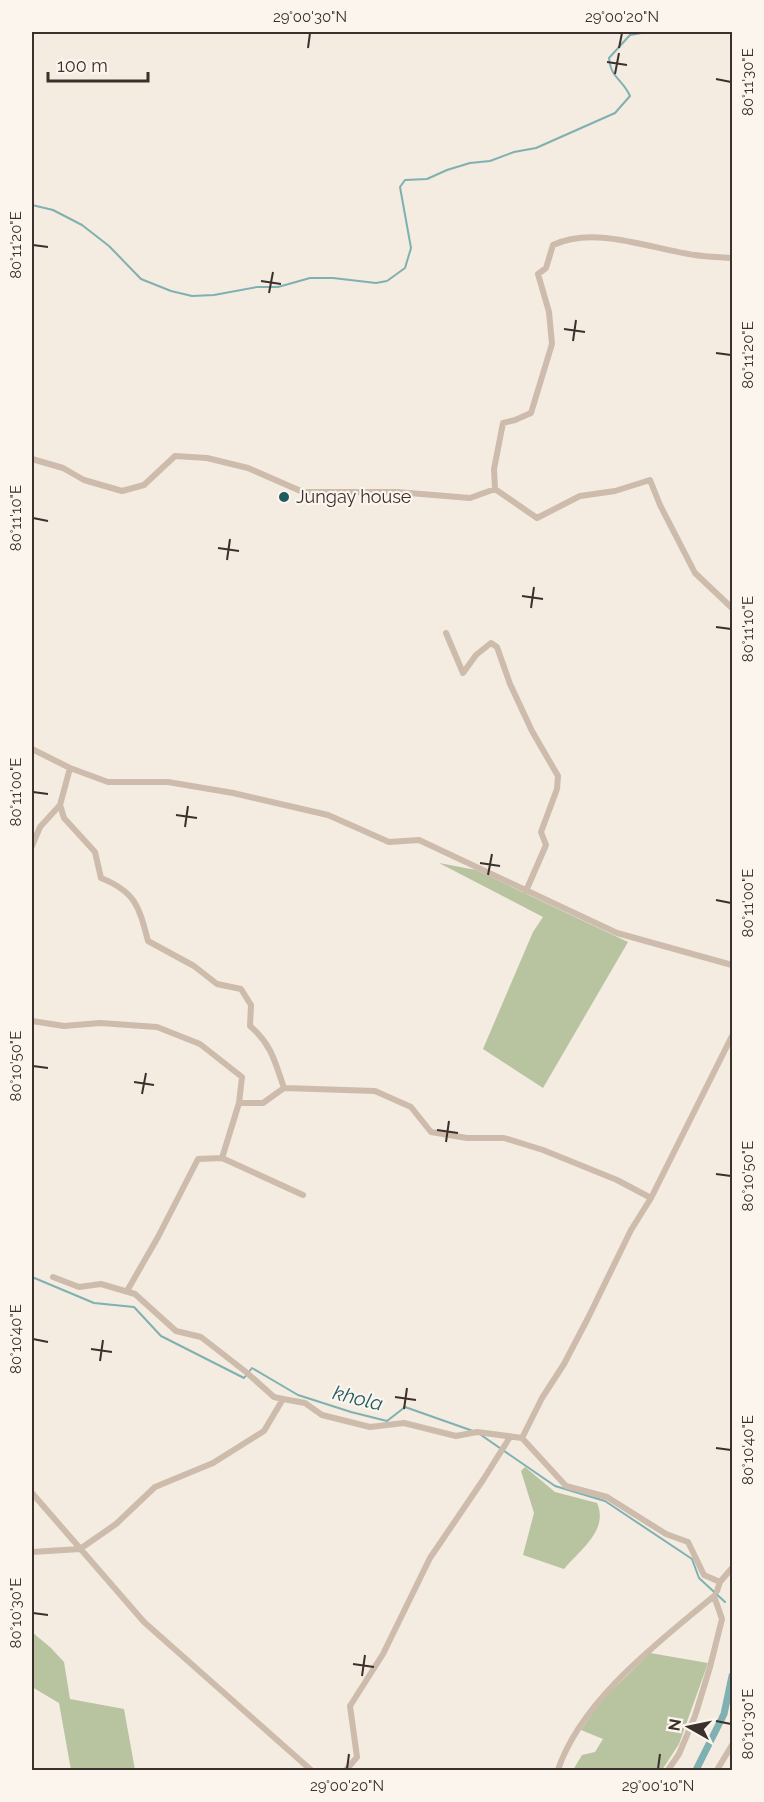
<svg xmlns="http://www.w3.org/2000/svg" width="764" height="1802" viewBox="0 0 764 1802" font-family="Raleway,sans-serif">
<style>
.green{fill:#b8c4a0}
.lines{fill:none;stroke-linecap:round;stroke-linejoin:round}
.stream{stroke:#7fb0b2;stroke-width:2}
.canal{stroke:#7fb0b2;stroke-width:7}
.street{stroke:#cdbbac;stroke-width:6}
.ticks{fill:none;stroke:#3b302b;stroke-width:2}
.poi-dot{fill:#1f5a5e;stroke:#fbf5ee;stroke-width:2}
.labels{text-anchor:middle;stroke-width:4.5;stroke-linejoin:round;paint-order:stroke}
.poi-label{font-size:18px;fill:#3b302b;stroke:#fbf5ee;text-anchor:start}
.water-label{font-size:20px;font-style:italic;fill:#1f5a5e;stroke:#fbf5ee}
.neatline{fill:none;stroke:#3b302b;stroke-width:2}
.ticks-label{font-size:15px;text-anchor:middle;fill:#3b302b}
</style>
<rect width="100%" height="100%" fill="#f4ebe1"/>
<!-- green -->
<path class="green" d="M439,863L476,870L628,942L543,1088L483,1049L533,932L543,917Z
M525,1467L555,1492L597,1503C609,1530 580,1550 564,1569L523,1555L534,1513L521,1471Z
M32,1632L51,1648L64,1662L70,1699L124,1709L135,1770H71L59,1703L32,1687Z
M650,1653L708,1663L679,1744L662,1770H573L582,1755L595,1752L603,1739L581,1730L601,1701Z"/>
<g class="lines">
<!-- stream -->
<path class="stream" d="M32,205L53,210L82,225L109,246L141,279L171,291L192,296L214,295L257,287H278L310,278H333L376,283L387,281L405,268L411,248L400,187L405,180L427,179L447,170L470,163L490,161L514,152L536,148L615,113L630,96C622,78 611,79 609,58L630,35L647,32
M32,1277L94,1303L134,1307L161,1336L244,1378L252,1368L298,1395L351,1412L387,1421L405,1407L473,1431
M481,1435L555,1486L605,1501L692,1559L699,1578L725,1602"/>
<!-- canal -->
<path class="canal" d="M696,1770L724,1714L732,1676"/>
<!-- street -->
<path class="street" d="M32,459L63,468L84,480L122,491L144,485L175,456L207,458L248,468L303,492H397L470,498L495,489L537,518L580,496L615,491L650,480L660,505L695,573L732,608
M495,489L494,469L503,423L515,420L531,413L552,344L549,312L538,274L546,268L553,245C595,225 651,249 695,255C707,257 720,257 732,258
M446,633L463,673L476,655L491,643L497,647L510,684L532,731L558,776L557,789L541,832L546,845L526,891
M32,749L70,768L108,782H168L233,793L328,815L389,842L419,840L617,933L732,965
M70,768L60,805L64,818L95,852L101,878C136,892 139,907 148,941L194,966L217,984L241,989L251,1005L250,1026C272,1045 275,1062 284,1088L375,1091L411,1107L431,1132L467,1138H504L543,1150L617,1180L651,1198
M32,846L40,827L60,805
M32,1021L64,1026L100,1023L157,1027L200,1044L242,1077L239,1103
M222,1158L303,1195
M53,1277L79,1287L101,1284L135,1294L176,1331L201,1337L246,1372L274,1397L283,1399
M127,1291L158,1237L198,1159L222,1158L239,1103H263L284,1088
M522,1438L566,1486L607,1497L666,1534L688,1542L704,1575L720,1582
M32,1493L144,1622L311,1770
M32,1552L80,1549L116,1524L155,1487L213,1463L264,1431L283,1399L305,1403L322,1415L370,1427L404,1423L456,1436L477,1432L522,1438L542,1398L564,1364L588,1318L631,1230L651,1198L732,1036
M717,1591L720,1582L732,1568
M346,1770L357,1757L350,1706L383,1654L430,1558L483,1480L510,1437
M558,1770C581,1700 659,1642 714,1596L722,1619L710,1667L695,1716L679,1754L668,1770
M717,1770L732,1745"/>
</g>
<!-- ticks -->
<path class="ticks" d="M308,48L310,33M619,48L622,33M607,62L627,65M615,74L619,53M716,79L731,82M33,245L48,247M261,281L281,284M269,293L273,272M564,329L585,332M573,341L576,320M716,353L731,355M33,518L48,521M218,548L239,551M227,560L230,539M522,596L543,599M531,608L534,587M716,627L731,629M33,792L48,794M176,815L197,818M185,827L188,806M480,863L500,866M488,875L492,854M716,900L731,903M33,1066L48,1068M134,1082L154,1085M142,1094L146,1073M437,1130L458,1133M446,1142L449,1121M716,1174L731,1176M33,1339L48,1342M91,1349L112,1352M100,1361L103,1340M395,1397L416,1400M404,1409L407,1388M716,1448L731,1450M33,1613L48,1615M353,1664L374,1667M362,1676L365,1655M716,1721L731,1724M347,1769L349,1754M658,1769L660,1754"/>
<!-- markers -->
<circle class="poi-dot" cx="284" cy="497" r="6"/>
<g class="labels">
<!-- poi labels -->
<g class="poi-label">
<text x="296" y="503">Jungay house</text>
</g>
<!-- water labels -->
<g class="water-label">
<text transform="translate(358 1398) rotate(14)" y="7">khola</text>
</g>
</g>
<!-- border -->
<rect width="764" height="1802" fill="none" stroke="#fbf5ee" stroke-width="66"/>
<!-- north arrow -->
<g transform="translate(689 1727) rotate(279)" stroke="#fbf5ee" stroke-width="4.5" paint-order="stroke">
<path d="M0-4.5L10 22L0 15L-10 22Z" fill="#3b302b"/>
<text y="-9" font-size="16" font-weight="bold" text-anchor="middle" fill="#3b302b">N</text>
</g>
<!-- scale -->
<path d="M48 72v9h100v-9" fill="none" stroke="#3b302b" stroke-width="3"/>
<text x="57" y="72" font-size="18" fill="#3b302b" stroke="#fbf5ee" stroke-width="4.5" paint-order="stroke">100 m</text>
<rect x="33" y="33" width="698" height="1736" class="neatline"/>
<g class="ticks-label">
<text x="310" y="22">29°00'30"N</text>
<text x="622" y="22">29°00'20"N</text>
<text transform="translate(748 82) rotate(-90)" y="5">80°11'30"E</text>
<text transform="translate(16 245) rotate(-90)" y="5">80°11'20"E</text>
<text transform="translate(748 355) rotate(-90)" y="5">80°11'20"E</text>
<text transform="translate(16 518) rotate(-90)" y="5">80°11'10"E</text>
<text transform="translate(748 629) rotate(-90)" y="5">80°11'10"E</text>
<text transform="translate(16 792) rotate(-90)" y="5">80°11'00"E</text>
<text transform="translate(748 903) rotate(-90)" y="5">80°11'00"E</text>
<text transform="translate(16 1066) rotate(-90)" y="5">80°10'50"E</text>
<text transform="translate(748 1176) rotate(-90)" y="5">80°10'50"E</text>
<text transform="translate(16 1339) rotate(-90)" y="5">80°10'40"E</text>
<text transform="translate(748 1450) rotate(-90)" y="5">80°10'40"E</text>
<text transform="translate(16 1613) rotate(-90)" y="5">80°10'30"E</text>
<text transform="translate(748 1724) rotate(-90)" y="5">80°10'30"E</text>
<text x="347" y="1791">29°00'20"N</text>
<text x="658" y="1791">29°00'10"N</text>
</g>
</svg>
